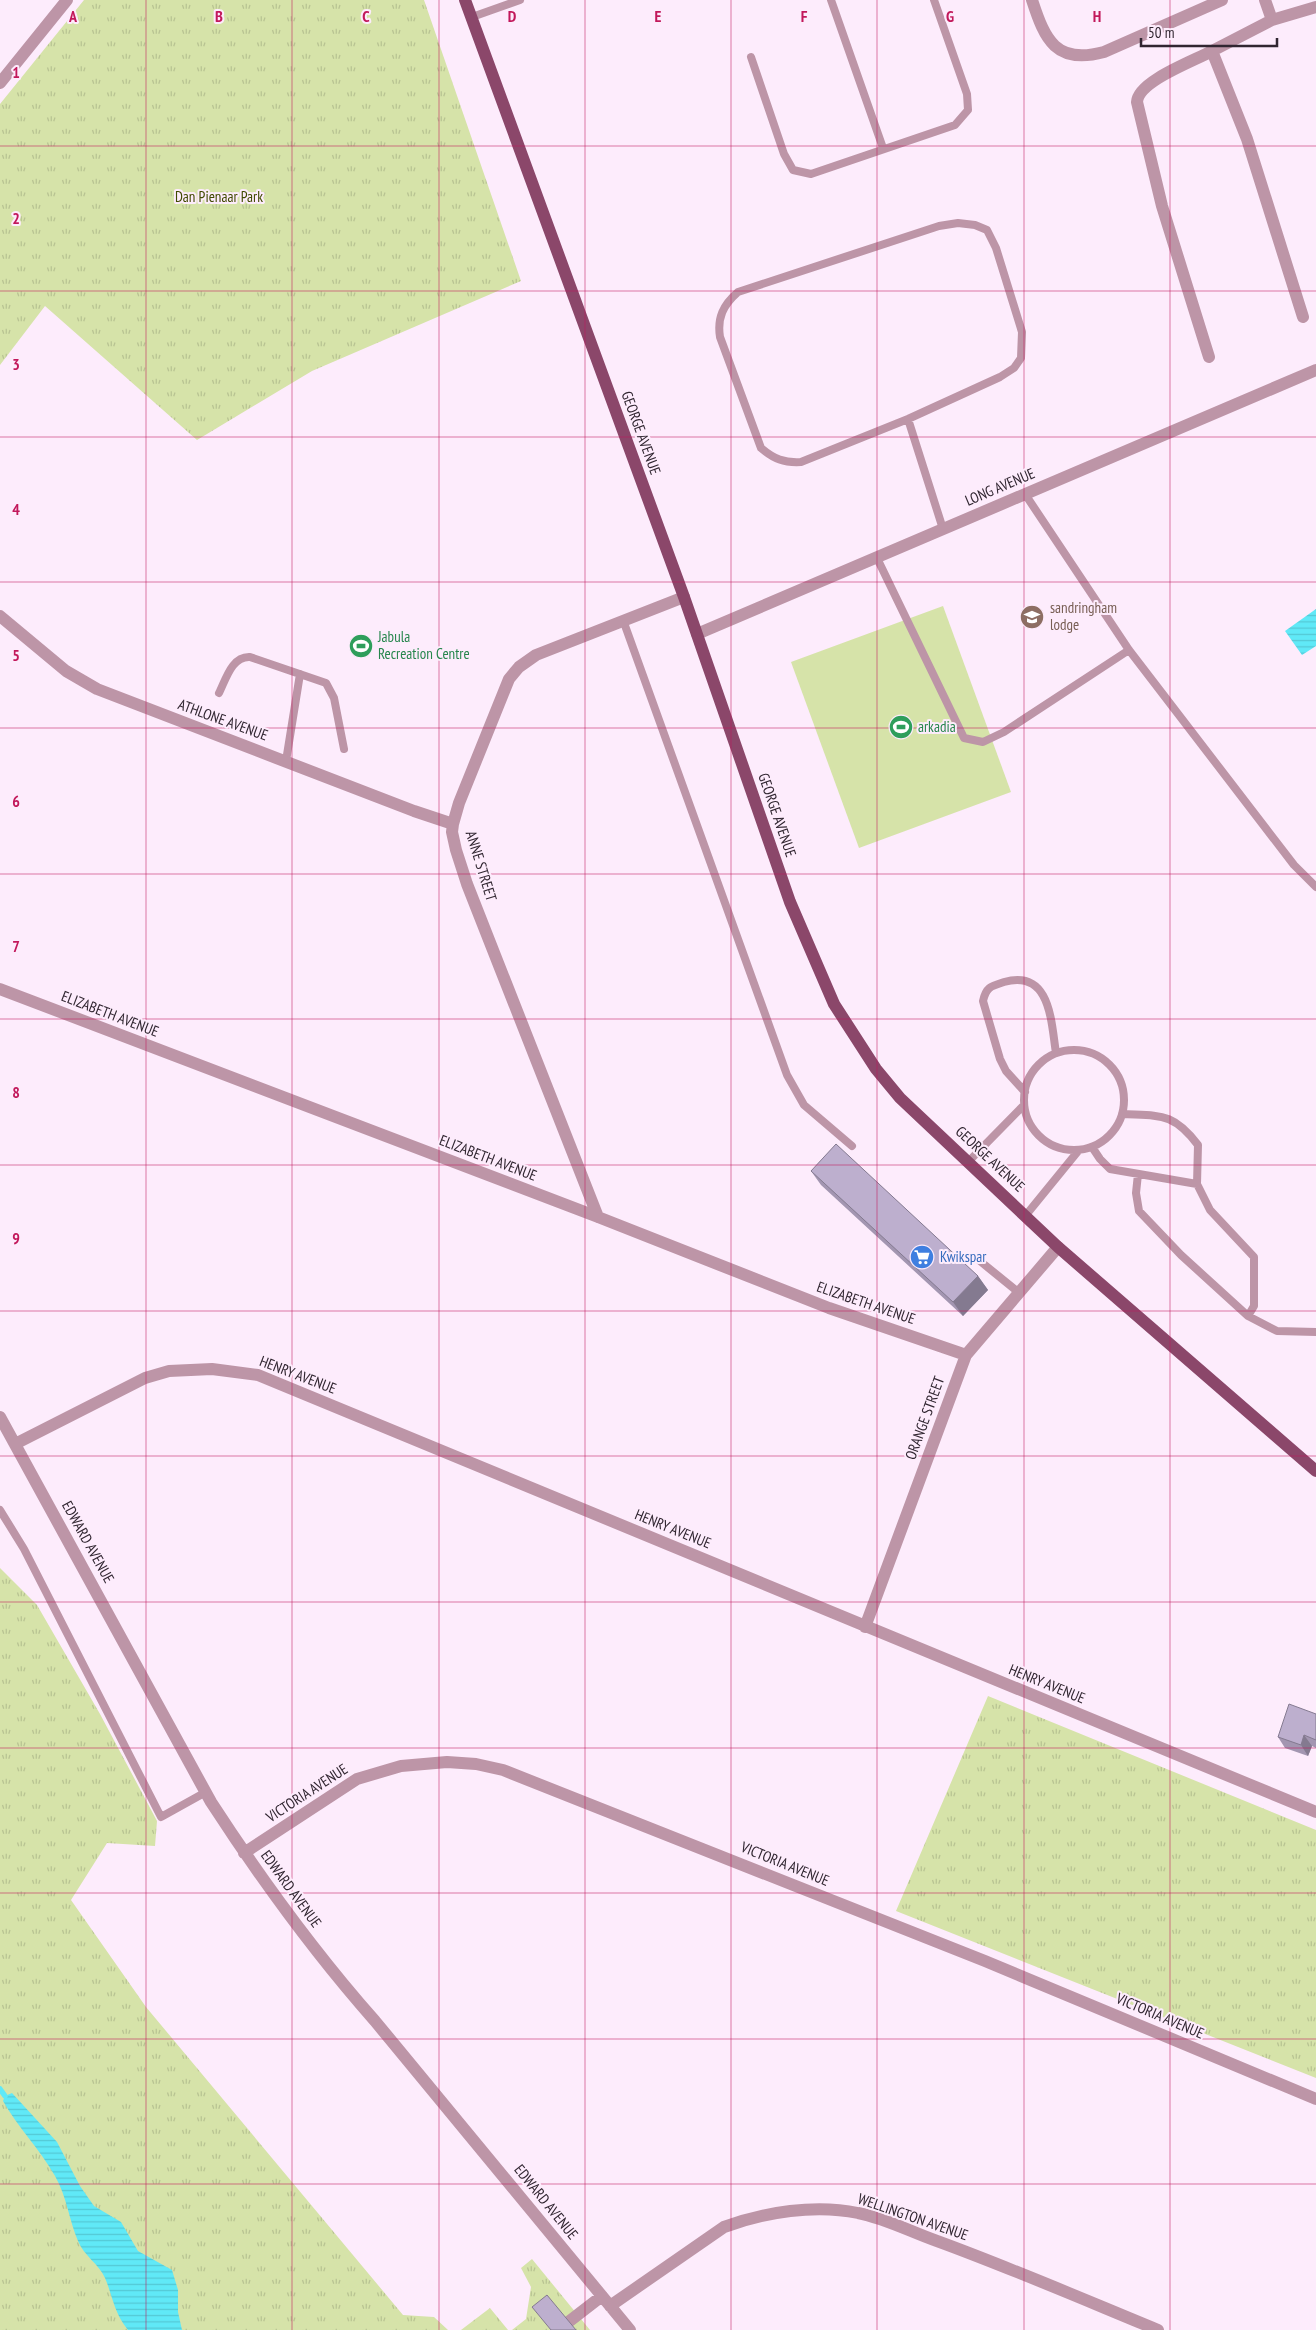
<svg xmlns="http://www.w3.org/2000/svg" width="1316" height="2330" viewBox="0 0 1316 2330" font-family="'PT Sans Narrow',sans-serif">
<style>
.grass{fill:url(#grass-tufts)}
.pitch{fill:#d6e3a9}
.water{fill:url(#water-rules)}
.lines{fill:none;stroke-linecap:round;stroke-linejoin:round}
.stream{stroke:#60e9f7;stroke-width:5.5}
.lane{stroke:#bd95a7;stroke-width:8}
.street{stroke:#bd95a7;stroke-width:12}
.primary{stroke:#8b476a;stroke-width:12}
.wall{fill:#a396b1}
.shaded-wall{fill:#847a90}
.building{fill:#bdafce;stroke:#847a90}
.grid{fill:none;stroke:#c2185b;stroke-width:1;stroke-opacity:0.55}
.labels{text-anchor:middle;stroke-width:4;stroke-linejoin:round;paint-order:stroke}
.park-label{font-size:15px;fill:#404a01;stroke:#fdecfc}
.street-label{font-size:15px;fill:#312631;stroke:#fdecfc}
.education-label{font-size:15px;fill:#785e54;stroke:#fdecfc;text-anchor:start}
.leisure-label{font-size:15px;fill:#27864d;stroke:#fdecfc;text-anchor:start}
.shop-label{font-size:15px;fill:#366cbe;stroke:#fdecfc;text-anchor:start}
.grid-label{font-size:16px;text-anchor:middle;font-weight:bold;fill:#c2185b;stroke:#fdecfc;stroke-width:4;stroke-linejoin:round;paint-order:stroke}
</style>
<defs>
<pattern id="grass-tufts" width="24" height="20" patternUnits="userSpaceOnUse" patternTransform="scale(1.25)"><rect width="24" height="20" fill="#d6e3a9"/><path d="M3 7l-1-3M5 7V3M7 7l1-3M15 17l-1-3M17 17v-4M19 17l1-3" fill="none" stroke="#b8c392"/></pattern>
<pattern id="water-rules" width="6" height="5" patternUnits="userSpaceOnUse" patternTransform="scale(1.25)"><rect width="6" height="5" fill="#60e9f7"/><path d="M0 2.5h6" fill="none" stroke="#54c8d4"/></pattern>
</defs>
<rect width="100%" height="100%" fill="#fdecfc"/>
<!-- grass -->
<path class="grass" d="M84,0H424L521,281L312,371L197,440L45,306L0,365V104Z
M0,1568L37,1605L100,1714L157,1821L155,1846L107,1843L71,1900L146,2007L403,2315L434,2317L448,2330H0Z
M988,1696L1316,1830V2078L896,1911Z
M532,2259L590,2330H512L526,2319L531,2287L521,2268Z
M490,2308L508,2330H461Z"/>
<!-- pitch -->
<path class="pitch" d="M943,606L1011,792L859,848L791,662Z"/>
<!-- water -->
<path class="water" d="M1316,609V646L1302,655L1285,631Z
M12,2093L57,2142L80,2186L94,2206L121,2222L138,2251L172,2270L178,2290V2312L182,2330H128C114,2313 113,2297 105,2278C99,2264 84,2256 78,2241C69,2220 67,2197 55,2176C40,2149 18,2128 3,2101L5,2096Z"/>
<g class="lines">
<!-- stream -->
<path class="stream" d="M0,2089L5,2096"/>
<!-- lane -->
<path class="lane" d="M831,0L883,148
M472,17L520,0
M751,57L784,154L793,170L811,174L955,125L968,110L967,94L934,0
M958,223L975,225L987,230L996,248L1022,332L1021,358L1014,368L1000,377L908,419L801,462C784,463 774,459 761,448L720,337C717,318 723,305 738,292L939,226Z
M908,419L943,529
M1025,494L1129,650L1294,865L1316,887
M876,556L964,738L983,742L1004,732L1129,650
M623,620L787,1075L804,1105L852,1146
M219,693C226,679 232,656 250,657L326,683L334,698L344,749
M286,761L300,674
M1024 1100a50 50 0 1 1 100 0a50 50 0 1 1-100 0Z
M1025,1092L1006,1071L1000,1059L983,1001C986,987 991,986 1004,982C1051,969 1051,1022 1056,1053
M1122,1114C1160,1116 1173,1112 1198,1145L1197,1184L1210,1210L1254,1257V1306L1248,1316
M1092,1147L1100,1159L1110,1169L1197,1184
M969,1161L1024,1105
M1138,1174L1136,1193L1139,1211L1181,1255L1248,1316L1277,1331L1316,1332
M1026,1215L1079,1150
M980,1261L1018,1292
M0,1510L24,1549L161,1817L206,1792"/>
<!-- street -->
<path class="street" d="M1032,0C1045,40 1056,65 1104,52L1222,0
M1265,0L1272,20L1316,7
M1272,20L1212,51L1247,139L1303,317
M0,83L67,0
M1209,357L1162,206L1137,102C1138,81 1194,61 1212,51
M0,616L66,671L97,689L414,811L453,824
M697,634L1316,370
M0,989L598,1217L829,1308L966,1355
M598,1217L467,884L456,850L452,832L453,824L459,803L509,679L519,667L536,655L684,597
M0,1417L211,1802C261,1879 314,1952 375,2021L630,2330
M15,1444L145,1378L169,1371L212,1369L258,1375L1316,1812
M865,1627L966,1355L1058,1247
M244,1853L357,1779L401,1766L447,1762L476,1764L503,1770L985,1961L1316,2099
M610,2306L724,2227C765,2212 815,2204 858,2213C885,2218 911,2232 937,2241C1011,2268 1085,2300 1158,2330
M558,2330L602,2296"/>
<!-- primary -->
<path class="primary" d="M465,0L684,597L790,902L834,1004L876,1069L900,1098L1058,1247L1316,1471"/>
</g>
<!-- wall -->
<path class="wall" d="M811,1171L978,1276L988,1290L963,1316L821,1185Z
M1316,1714V1748L1312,1746L1308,1756L1285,1748L1278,1737Z"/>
<!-- shaded-wall -->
<path class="shaded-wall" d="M978,1276L988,1290L963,1316L953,1302Z
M1304,1735L1312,1746L1308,1756L1301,1745Z"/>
<!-- building -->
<path class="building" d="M836,1144L978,1276L953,1302L811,1171Z
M1289,1704L1316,1714V1740L1304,1735L1301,1745L1278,1737Z
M547,2295L576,2330H551L532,2307Z"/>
<!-- grid -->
<path class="grid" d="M146,0V2330M292,0V2330M439,0V2330M585,0V2330M731,0V2330M877,0V2330M1024,0V2330M1170,0V2330M0,146H1316M0,291H1316M0,437H1316M0,582H1316M0,728H1316M0,874H1316M0,1019H1316M0,1165H1316M0,1311H1316M0,1456H1316M0,1602H1316M0,1748H1316M0,1893H1316M0,2039H1316M0,2184H1316"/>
<!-- icons -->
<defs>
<g id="school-disc" transform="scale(1.25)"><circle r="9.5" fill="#8d6e63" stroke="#fdecfc"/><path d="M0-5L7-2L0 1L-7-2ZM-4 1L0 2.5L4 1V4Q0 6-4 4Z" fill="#fff"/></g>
<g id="stadium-disc" transform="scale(1.25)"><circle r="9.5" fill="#2e9e5b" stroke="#fdecfc"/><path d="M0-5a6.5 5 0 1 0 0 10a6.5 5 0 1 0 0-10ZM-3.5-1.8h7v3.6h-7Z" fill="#fff"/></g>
<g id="supermarket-disc" transform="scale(1.25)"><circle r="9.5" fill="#3f7fe0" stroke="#fdecfc"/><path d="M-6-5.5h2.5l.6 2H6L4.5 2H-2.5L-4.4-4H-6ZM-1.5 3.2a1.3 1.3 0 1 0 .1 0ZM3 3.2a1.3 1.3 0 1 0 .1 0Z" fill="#fff"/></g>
</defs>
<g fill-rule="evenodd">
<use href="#school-disc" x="1032" y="617"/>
<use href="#stadium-disc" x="361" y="646"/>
<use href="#stadium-disc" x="901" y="727"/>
<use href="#supermarket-disc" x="922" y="1257"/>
</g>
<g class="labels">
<!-- park labels -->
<g class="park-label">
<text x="219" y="202">Dan Pienaar Park</text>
</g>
<!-- street labels -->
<g class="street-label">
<text transform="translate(641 433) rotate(70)" y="5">GEORGE AVENUE</text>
<text transform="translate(1000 487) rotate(-23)" y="5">LONG AVENUE</text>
<text transform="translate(223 720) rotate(20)" y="5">ATHLONE AVENUE</text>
<text transform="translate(777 815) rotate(71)" y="5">GEORGE AVENUE</text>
<text transform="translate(481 866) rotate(73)" y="5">ANNE STREET</text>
<text transform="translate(110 1014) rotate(21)" y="5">ELIZABETH AVENUE</text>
<text transform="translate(488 1158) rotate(21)" y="5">ELIZABETH AVENUE</text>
<text transform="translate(990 1159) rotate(43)" y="5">GEORGE AVENUE</text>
<text transform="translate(866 1303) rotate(19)" y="5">ELIZABETH AVENUE</text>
<text transform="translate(298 1375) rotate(21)" y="5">HENRY AVENUE</text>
<text transform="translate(925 1418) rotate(-70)" y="5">ORANGE STREET</text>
<text transform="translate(673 1529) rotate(22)" y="5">HENRY AVENUE</text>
<text transform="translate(88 1542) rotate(61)" y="5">EDWARD AVENUE</text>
<text transform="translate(1047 1684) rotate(22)" y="5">HENRY AVENUE</text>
<text transform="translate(307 1793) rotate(-33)" y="5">VICTORIA AVENUE</text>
<text transform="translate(785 1864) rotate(22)" y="5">VICTORIA AVENUE</text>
<text transform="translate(291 1889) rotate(54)" y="5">EDWARD AVENUE</text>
<text transform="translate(1160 2016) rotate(23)" y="5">VICTORIA AVENUE</text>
<text transform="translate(546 2202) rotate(51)" y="5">EDWARD AVENUE</text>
<text transform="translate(913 2217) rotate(19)" y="5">WELLINGTON AVENUE</text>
</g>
<!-- education labels -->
<g class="education-label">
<text x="1050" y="613">sandringham<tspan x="1050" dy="17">lodge</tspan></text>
</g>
<!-- leisure labels -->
<g class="leisure-label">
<text x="378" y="642">Jabula<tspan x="378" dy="17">Recreation Centre</tspan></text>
<text x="918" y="732">arkadia</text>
</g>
<!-- shop labels -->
<g class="shop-label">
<text x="940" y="1262">Kwikspar</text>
</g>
</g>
<g class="grid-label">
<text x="73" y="22">A</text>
<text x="219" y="22">B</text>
<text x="366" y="22">C</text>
<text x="512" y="22">D</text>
<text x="658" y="22">E</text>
<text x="804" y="22">F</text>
<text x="950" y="22">G</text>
<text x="1097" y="22">H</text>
<text x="16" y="78">1</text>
<text x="16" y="224">2</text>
<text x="16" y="370">3</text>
<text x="16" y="515">4</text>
<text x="16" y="661">5</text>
<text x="16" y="807">6</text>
<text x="16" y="952">7</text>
<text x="16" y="1098">8</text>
<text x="16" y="1244">9</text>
</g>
<!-- scale -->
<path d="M1141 38v8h136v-8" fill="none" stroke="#312631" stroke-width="2.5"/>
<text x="1148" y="38" font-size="15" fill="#312631" stroke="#fdecfc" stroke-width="4" paint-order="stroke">50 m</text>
</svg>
